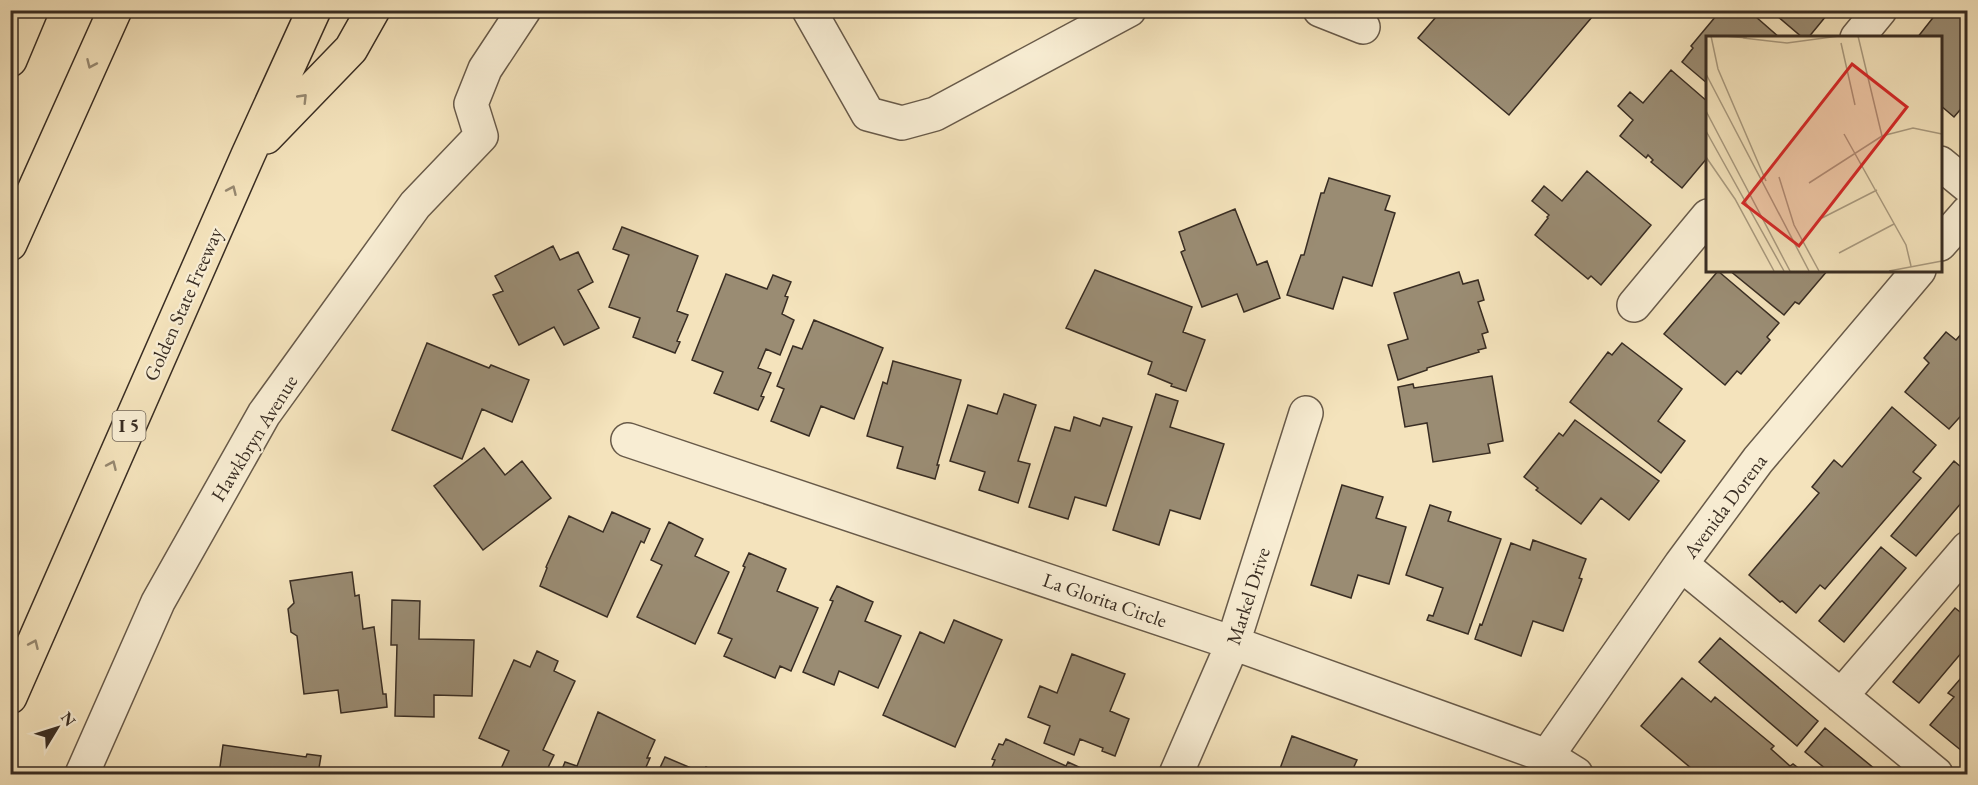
<svg xmlns="http://www.w3.org/2000/svg" width="1978" height="785" viewBox="0 0 1978 785" font-family="'EB Garamond',serif">
<style>
.building{fill:#9a8c73;stroke:#392d23;stroke-width:1.5}
.lines{fill:none;stroke-linecap:round;stroke-linejoin:round}
.minor-casing{stroke:#685a49;stroke-width:36}
.highway-casing{stroke:#392d23;stroke-width:36}
.minor{stroke:#f8edd3;stroke-width:33}
.highway{stroke:#f4e3bc;stroke-width:33}
.oneway{stroke:#968870}
.labels{text-anchor:middle;stroke-width:4.5;stroke-linejoin:round;paint-order:stroke}
.shield{fill:#f8edd3;stroke:#726758;stroke-width:1.5}
.shield-label{font-size:18px;font-weight:bold;fill:#392d23}
.street-label{font-size:20px;fill:#392d23;stroke:#f8edd3}
.inset-road{fill:none;stroke:#a99a7f;stroke-width:1.5}
.view{fill:#d62828;fill-opacity:0.15;stroke:#d62828;stroke-width:3}
.inset-edge{fill:none;stroke:#392d23;stroke-width:3}
</style>
<rect width="100%" height="100%" fill="#f4e3bc"/>
<filter id="stains"><feTurbulence type="fractalNoise" baseFrequency=".00333" numOctaves="4"/><feColorMatrix values="0 0 0 0 .2 0 0 0 0 .09 0 0 0 0 .02 0 0 0 .5 -.17"/></filter>
<radialGradient id="worn" r=".72"><stop offset=".6" stop-color="#630" stop-opacity="0"/><stop offset="1" stop-color="#630" stop-opacity=".3"/></radialGradient>
<!-- building -->
<path class="building" d="M1442,10H1598L1509,115L1418,38Z
M1721,10H1748L1780,38H1708V84L1682,62L1693,48L1691,46Z
M1776,10H1831L1808,38H1803L1776,15L1778,13Z
M1939,10H1953L1968,23V104L1966,103L1954,117L1940,105V38H1917Z
M1671,70L1708,102V157L1682,188L1651,162L1653,160L1648,155L1646,158L1620,136L1633,120L1618,106L1630,92L1643,103Z
M1587,171L1651,225L1601,285L1591,276L1588,279L1535,235L1548,218L1547,217L1549,215L1532,201L1544,186L1562,201Z
M1329,178L1390,196L1385,210L1395,213L1372,286L1343,277L1333,309L1287,295L1301,255H1304L1321,193H1324Z
M1235,209L1257,265L1267,261L1280,298L1244,312L1237,294L1202,307L1181,252L1185,250L1179,232Z
M622,227L698,256L677,311L688,315L677,341L680,342L675,353L633,337L640,318L609,307L629,255L613,249Z
M553,246L560,260L578,252L593,282L578,290L599,328L564,345L554,327L519,345L493,295L503,291L495,276Z
M1095,270L1192,307L1183,332L1205,340L1186,391L1171,386L1172,384L1148,374L1152,362L1066,328Z
M1729,270H1828L1799,304L1795,302L1784,315Z
M1718,271L1779,323L1767,337L1770,340L1741,374L1737,371L1725,385L1664,334Z
M1459,272L1463,284L1478,280L1484,300L1478,302L1488,332L1482,334L1486,348L1478,350L1479,352L1427,368V370L1398,380L1388,345L1408,339L1394,293Z
M726,274L767,289L773,275L791,282L785,296L788,297L782,314L794,320L780,355L766,349L758,368L771,373L761,396L764,397L758,410L714,393L723,372L692,360Z
M814,320L883,348L854,419L821,406L809,436L771,421L784,389L777,386L793,346L802,349Z
M1968,326V408L1949,429L1905,392L1929,363L1924,358L1946,332L1956,340Z
M427,343L489,368L491,365L529,380L512,422L482,409L462,459L392,430Z
M1622,343L1682,389L1658,421L1685,441L1661,473L1570,402L1608,352L1612,355Z
M893,361L961,380L937,465H939L935,479L897,468L903,447L867,436L883,382L887,384Z
M1492,376L1503,441L1488,444L1490,453L1433,462L1427,423L1405,427L1398,387L1413,384L1414,388Z
M1004,394L1036,405L1018,461L1030,464L1018,503L979,490L985,472L950,461L968,405L997,414Z
M1156,394L1178,401L1170,427L1224,444L1200,519L1170,510L1159,545L1113,530Z
M1892,407L1936,445L1913,472L1921,478L1825,589L1820,585L1796,613L1782,601L1780,602L1749,575L1819,493L1812,487L1834,460L1842,467Z
M1074,417L1100,426L1103,418L1132,427L1106,506L1075,497L1068,519L1029,507L1055,427L1070,431Z
M1575,420L1659,481L1629,520L1601,498L1581,524L1536,490L1538,488L1524,477L1559,433L1563,436Z
M484,448L505,475L522,461L551,498L483,550L434,486Z
M1954,461L1968,473V495L1916,556L1891,536Z
M1342,485L1383,497L1376,518L1406,527L1389,584L1358,575L1351,598L1311,585Z
M1430,505L1451,512L1448,521L1501,539L1468,634L1427,620L1429,615L1433,616L1443,588L1406,575Z
M612,512L650,529L644,543L641,541L607,617L540,586L547,568L546,567L569,516L603,532Z
M669,522L703,539L695,556L729,572L695,644L637,617L662,565L651,560Z
M1533,540L1586,559L1579,578L1582,579L1563,631L1533,621L1521,656L1475,639L1480,624L1482,625L1511,543L1530,550Z
M1881,547L1906,568L1844,642L1819,621Z
M749,553L786,569L777,591L818,608L791,671L780,666L775,678L724,656L732,639L718,633L745,567L743,566Z
M352,572L355,596L359,595L363,629L374,627L383,694H386L387,707L341,713L338,690L304,694L297,636L291,632L288,609L294,603L290,581Z
M837,586L873,602L865,621L901,636L878,688L839,671L834,685L803,672L833,601L830,600Z
M392,600L420,601L419,639L474,640L472,696L434,695V717L395,716L397,645H391Z
M1955,608L1968,618V645L1919,703L1893,682Z
M954,620L1002,640L955,747L883,715L920,632L944,643Z
M1720,638L1818,721L1797,746L1699,662Z
M537,651L558,661L554,671L575,681L543,750L554,755L545,774H503L499,773L509,751L479,738L514,660L530,667Z
M1072,654L1125,674L1110,711L1129,719L1115,756L1102,751L1103,748L1080,739L1074,755L1044,743L1050,726L1028,717L1040,686L1057,693Z
M1968,670V756L1930,725L1954,697L1948,693Z
M1682,678L1711,702L1715,697L1774,746L1771,749L1790,766L1793,764L1806,774H1698L1641,726Z
M598,712L655,740L647,758H650L643,774H560L565,762L577,766Z
M1825,728L1881,774H1832L1805,752Z
M1292,736L1357,760L1352,771L1360,774H1278Z
M1006,739L1066,766L1068,762L1094,774H998L999,771L992,767L995,760L992,759L999,744L1003,745Z
M223,745L306,757L307,754L321,756L318,774H219Z
M665,757L703,773L706,767L721,774H657Z
M1255,768L1273,774H1252Z"/>
<g class="lines">
<!-- minor casing -->
<g class="minor-casing">
<path id="minor" d="M809,10L868,114L902,123L935,114L1129,10
M1320,10L1363,27
M1857,38L1880,10
M1940,163L1968,186
M1940,244L1968,212
M1634,305L1708,216
M628,440L1233,643L1547,756L1576,774
M1681,564L1936,774
M1841,696L1968,548
M1547,756L1681,564L1758,460L1919,270
M82,774L158,602L264,414L415,205L481,136L471,104L485,69L524,10
M1176,774L1233,643L1306,413"/>
</g>
<!-- highway casing -->
<g class="highway-casing">
<path id="highway" d="M10,60L31,10
M266,137L351,49L373,10
M10,244L115,10
M10,697L248,155L314,10"/>
</g>
<!-- minor -->
<use href="#minor" class="minor"/>
<!-- highway -->
<use href="#highway" class="highway"/>
</g>
<!-- one-way arrows -->
<defs><path id="oneway-chevron" d="M-2-3.5L2.5 0L-2 3.5" fill="none" stroke-width="1.6" stroke-linecap="round" stroke-linejoin="round" transform="scale(1.5)"/></defs>
<g class="oneway">
<use href="#oneway-chevron" transform="translate(91 64) rotate(114)"/>
<use href="#oneway-chevron" transform="translate(303 98) rotate(-46)"/>
<use href="#oneway-chevron" transform="translate(232 190) rotate(-66)"/>
<use href="#oneway-chevron" transform="translate(112 465) rotate(-66)"/>
<use href="#oneway-chevron" transform="translate(34 644) rotate(-66)"/>
</g>
<g class="labels">
<!-- shield labels -->
<rect class="shield" x="112.5" y="411" width="33" height="30" rx="4.5"/>
<g class="shield-label">
<text x="129" y="432">I 5</text>
</g>
<!-- street labels -->
<g class="street-label">
<text transform="translate(183 304) rotate(-66)" y="7">Golden State Freeway</text>
<text transform="translate(254 438) rotate(-58)" y="7">Hawkbryn Avenue</text>
<text transform="translate(1725 506) rotate(-53)" y="7">Avenida Dorena</text>
<text transform="translate(1248 596) rotate(-72)" y="7">Markel Drive</text>
<text transform="translate(1105 600) rotate(19)" y="7">La Glorita Circle</text>
</g>
</g>
<!-- overview -->
<g transform="translate(1706 36)">
<rect width="236" height="236" fill="#f4e3bc"/>
<path class="inset-road" d="M5,0L12,33L60,145M19,0L41,2M152,0L176,100M37,2L81,7L133,0M135,7L149,69M0,38L103,235M0,75L84,235M0,95L78,235M138,98L200,209L205,230M0,121L29,163L68,235M73,141L88,189L113,235M103,147L176,100L207,92L236,98M116,182L171,154M133,217L188,188M183,235L236,225"/>
<path class="view" d="M146,28L201,71L93,210L37,167Z"/>
<rect width="236" height="236" class="inset-edge"/>
</g>
<!-- margin -->
<rect width="1978" height="785" fill="none" stroke="#f4e3bc" stroke-width="36"/>
<rect x="12" y="12" width="1954" height="761" fill="none" stroke="#392d23" stroke-width="3"/>
<rect x="18" y="18" width="1942" height="749" fill="none" stroke="#392d23" stroke-width="1.5"/>
<!-- north arrow -->
<g transform="translate(57 728) rotate(52)" stroke="#f8edd3" stroke-width="4.5" paint-order="stroke">
<path d="M0-4.5L10 22L0 15L-10 22Z" fill="#392d23"/>
<text y="-9" font-size="16" font-weight="bold" text-anchor="middle" fill="#392d23">N</text>
</g>
<rect width="100%" height="100%" filter="url(#stains)"/>
<rect width="100%" height="100%" fill="url(#worn)"/>
</svg>
